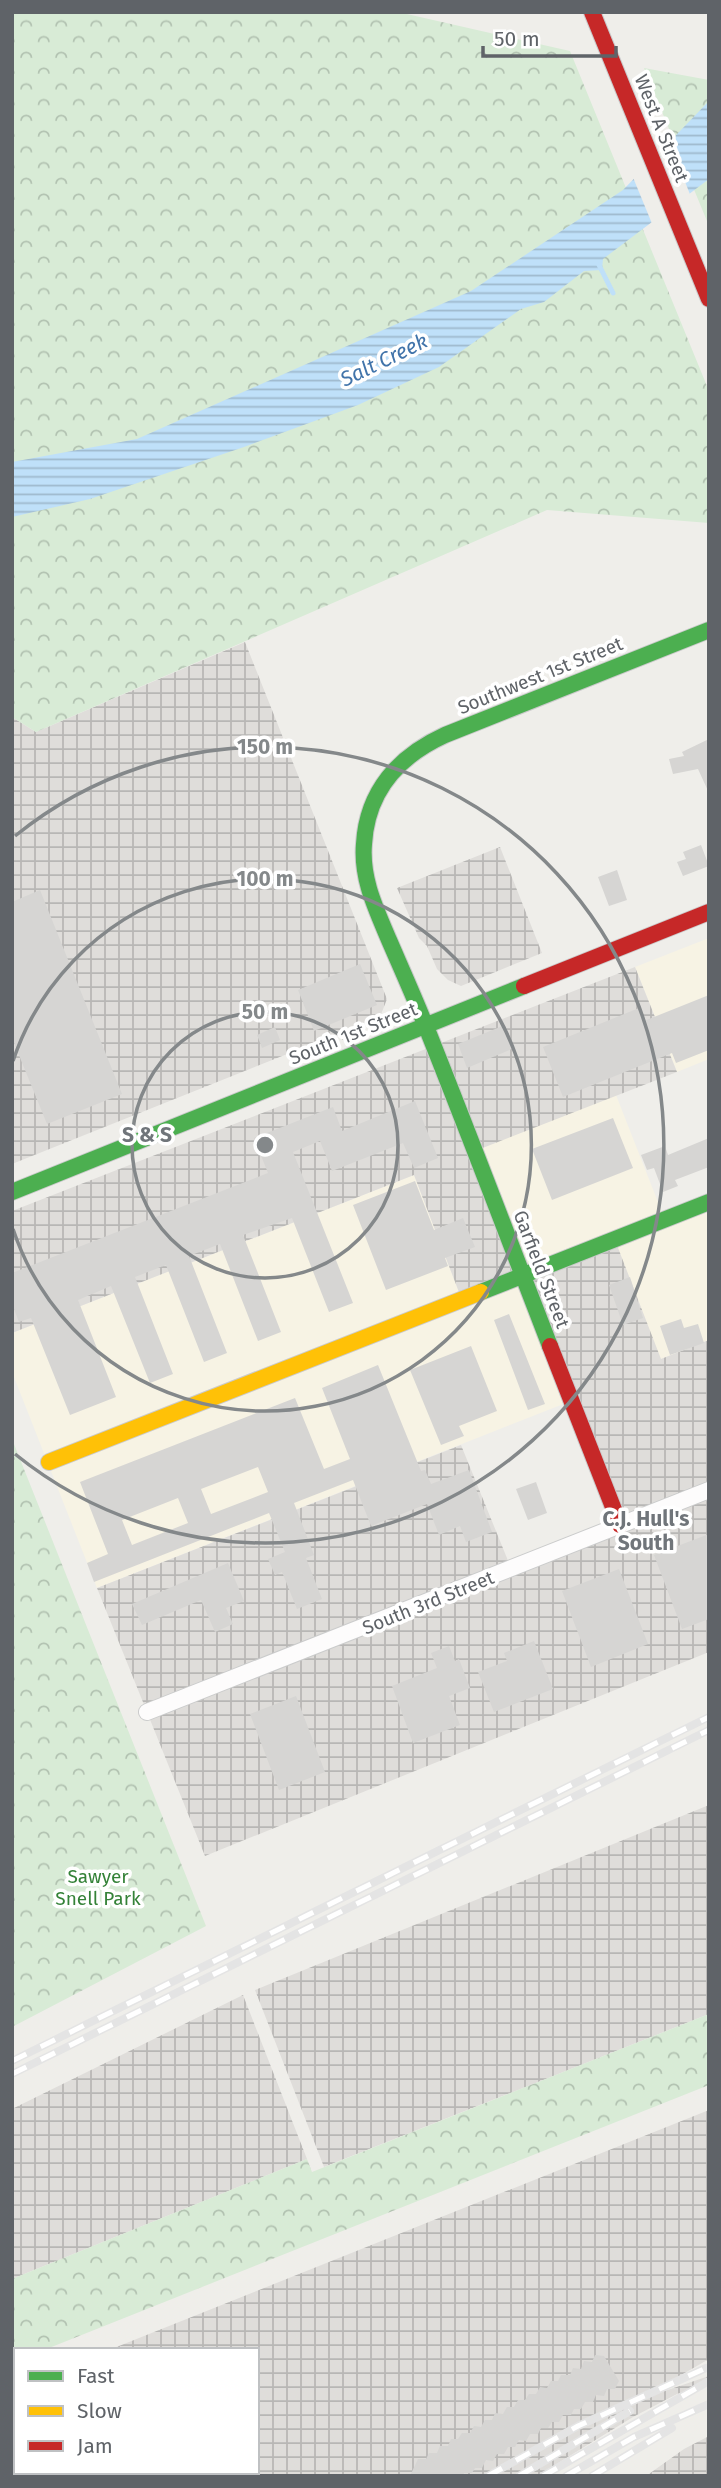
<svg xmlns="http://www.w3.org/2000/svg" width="721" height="2488" viewBox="0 0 721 2488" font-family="'Fira Sans',sans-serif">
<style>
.commercial{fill:#f7f3e4}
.industrial{fill:url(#industrial-grid)}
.forest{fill:url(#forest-crowns)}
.water{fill:url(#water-rules)}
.pier{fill:#efeeea}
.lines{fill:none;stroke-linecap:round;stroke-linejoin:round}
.stream{stroke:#bfe0f9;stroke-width:5}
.building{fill:#d6d5d3;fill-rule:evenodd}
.street-casing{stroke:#cbcccc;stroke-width:18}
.fast-casing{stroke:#cacacb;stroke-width:18}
.slow-casing{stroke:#cacacb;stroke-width:18}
.jam-casing{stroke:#cacacb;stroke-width:18}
.street{stroke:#fdfcfc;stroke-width:16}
.fast{stroke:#4caf50;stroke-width:16}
.slow{stroke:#ffc107;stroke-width:16}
.jam{stroke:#c62828;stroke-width:16}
.rail-casing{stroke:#e4e4e4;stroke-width:8}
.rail{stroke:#fff;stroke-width:5;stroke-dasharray:16;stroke-linecap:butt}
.ring{fill:none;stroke:#84888a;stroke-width:3.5}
.labels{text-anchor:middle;stroke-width:7;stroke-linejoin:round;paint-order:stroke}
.street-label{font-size:19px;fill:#5f6368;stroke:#fff}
.park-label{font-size:19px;fill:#348238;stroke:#fff}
.water-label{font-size:21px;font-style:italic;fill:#4174aa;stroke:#fff}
.neighbourhood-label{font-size:21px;font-weight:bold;fill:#70757a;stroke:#fff}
.centre{fill:#84888a;stroke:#fff;stroke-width:3.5}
.ring-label{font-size:21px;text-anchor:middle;font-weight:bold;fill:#84888a;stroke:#fff;stroke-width:7;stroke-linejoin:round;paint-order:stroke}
</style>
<defs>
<pattern id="industrial-grid" width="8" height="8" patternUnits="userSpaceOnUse" patternTransform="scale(1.75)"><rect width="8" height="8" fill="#dfddda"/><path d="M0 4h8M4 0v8" fill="none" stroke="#b8b7b5"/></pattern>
<pattern id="forest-crowns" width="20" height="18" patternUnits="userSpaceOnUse" patternTransform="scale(1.75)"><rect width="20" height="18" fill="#d8ebd6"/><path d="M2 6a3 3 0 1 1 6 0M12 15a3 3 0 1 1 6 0" fill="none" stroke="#b2c2b1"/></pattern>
<pattern id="water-rules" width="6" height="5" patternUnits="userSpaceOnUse" patternTransform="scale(1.75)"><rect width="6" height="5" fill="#bfe0f9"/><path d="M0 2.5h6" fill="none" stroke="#9eb9cd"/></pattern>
</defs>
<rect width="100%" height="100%" fill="#efeeea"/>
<!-- commercial -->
<path class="commercial" d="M709,938V1059L677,1072L635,967Z
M616,1095L665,1220L709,1202V1340L661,1359L571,1401L97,1588L12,1372V1333L414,1175L462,1300L474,1151Z"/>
<!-- industrial -->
<path class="industrial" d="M245,642L387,999L380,1017L12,1164V717L36,732Z
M500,847L542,953L461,986L448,980L437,969L427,946L419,938L397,888Z
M635,967L677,1072L475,1151L523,1276L615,1240L661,1359L709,1340V1652L205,1856L97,1588L461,1445L511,1568L620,1525L523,1277L462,1300L414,1175L12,1333V1211Z
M709,1805V2014L324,2167L255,1990Z
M243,1995L307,2159L12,2279V2109Z
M709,2110V2359L638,2400L709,2376V2383L677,2394L633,2417L537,2476H12V2389L16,2387V2472H257V2350H109Z
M709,2436V2476H646L684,2449Z"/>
<!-- forest -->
<path class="forest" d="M12,12H398L570,51L709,391V523L547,510L36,732L12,717Z
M644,68L709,80V226Z
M12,1439L206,1926L12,2027Z
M709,2014V2085L44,2350H16V2361L12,2362V2279L307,2159L312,2172Z"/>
<!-- water -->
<path class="water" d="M709,101V179L603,259L602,270L584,271L544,302L521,309L439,367L358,405L244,447L90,499L12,517V462L137,439L471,291L623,190Z"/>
<!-- pier -->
<path class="pier" d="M668,138L691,197L653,226L632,175Z"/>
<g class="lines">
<!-- stream -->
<path class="stream" d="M599,265L613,293"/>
</g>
<!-- building -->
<path class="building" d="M709,739V793L698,769L673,774L669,759L684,756L682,752Z
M701,845L709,866L683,876L677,862L686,859L683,852Z
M617,870L627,900L609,906L598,877Z
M40,890L122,1094L47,1124L12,1038V902Z
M360,964L377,1005L314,1031L298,990Z
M709,995V1050L676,1063L672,1053L563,1097L543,1047L639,1008L644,1021Z
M505,1025L514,1048L467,1068L458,1044Z
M275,1027L280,1040L262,1048L257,1035Z
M415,1101L438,1158L414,1168L403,1143L332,1171L320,1141L293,1152L353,1303L329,1312L292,1218L243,1235L281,1332L258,1341L220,1244L189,1256L227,1353L204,1362L166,1265L135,1277L173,1374L150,1383L111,1286L78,1300L116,1397L70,1415L31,1318L19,1322L12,1304V1273L268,1173L254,1138L333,1107L342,1131Z
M613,1118L633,1168L552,1200L532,1149Z
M709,1138V1167L675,1180L678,1186L663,1192L654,1168L647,1170L641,1155L665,1146L668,1155Z
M415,1181L434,1230L463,1218L475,1247L445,1258L448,1266L386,1290L353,1205Z
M630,1277L643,1318L623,1325L609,1285Z
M509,1314L545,1404L528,1410L494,1320Z
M681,1319L684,1328L698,1324L704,1343L670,1355L660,1326Z
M471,1346L497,1411L459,1426L464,1436L441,1445L410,1370Z
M378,1365L421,1471L425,1470L431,1484L469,1470L492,1532L466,1542L460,1526L439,1535L427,1504L371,1526L353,1480L294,1503L314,1555L306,1558L322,1599L297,1609L282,1572L275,1575L268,1559L285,1552L269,1513L94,1582L87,1563L108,1554L80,1482L295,1398L324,1469L350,1459L322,1388ZM258,1467L268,1492L211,1514L201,1489ZM178,1498L188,1523L132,1545L122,1520Z
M536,1482L547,1513L528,1520L516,1489Z
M709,1534V1619L682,1629L654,1555Z
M228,1563L244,1601L226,1608L233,1624L215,1632L201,1600L142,1625L132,1604Z
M619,1569L648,1644L591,1667L562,1591Z
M534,1641L553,1689L494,1712L478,1672L507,1661L504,1653Z
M449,1646L455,1661L459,1659L470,1688L449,1696L460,1725L413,1743L392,1686L437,1668L431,1653Z
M296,1696L325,1772L279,1790L250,1714Z
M595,2355L604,2356L619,2381L615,2389H607L604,2396L596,2395L593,2402H585L581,2409H574L571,2415H563L559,2422H552L548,2428H541L538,2434H530L526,2441L519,2440L515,2447H508L504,2454H497L493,2461L486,2460L482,2468H475L472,2473H464L463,2476H410L418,2459H426L429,2453H437L440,2446H448L451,2439H458L462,2433H470L474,2426L481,2427L485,2420H492L495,2413L503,2414L507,2407H514L518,2400H525L529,2394H536L540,2387L547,2388L551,2381H558L561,2375H570L573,2368L581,2369L584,2361L592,2362Z"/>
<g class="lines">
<!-- street casing -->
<g class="street-casing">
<path id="street" d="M147,1712L709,1490"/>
</g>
<!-- fast casing -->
<g class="fast-casing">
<path id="fast" d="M12,1192L524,986
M481,1292L709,1202
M550,1346C509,1240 469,1134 427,1029C415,999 402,970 389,940C376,909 361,879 364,844C367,791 399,756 445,735L709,630"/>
</g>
<!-- slow casing -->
<g class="slow-casing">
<path id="slow" d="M49,1462L481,1292"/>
</g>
<!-- jam casing -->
<g class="jam-casing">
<path id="jam" d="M592,12L709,299
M524,986L709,912
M550,1346L620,1525"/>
</g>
<!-- street -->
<use href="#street" class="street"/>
<!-- fast -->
<use href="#fast" class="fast"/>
<!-- slow -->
<use href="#slow" class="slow"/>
<!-- jam -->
<use href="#jam" class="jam"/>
<!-- rail casing -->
<g class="rail-casing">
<path id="rail" d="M12,2061L709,1717
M12,2074L709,1730
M488,2476L578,2426L706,2368
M519,2476L630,2411
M543,2476L709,2381
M566,2476L634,2437L709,2404
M592,2476L672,2428"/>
</g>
<!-- rail -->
<use href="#rail" class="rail"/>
</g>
<!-- distance rings -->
<g class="ring">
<circle cx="265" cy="1145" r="133"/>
<path d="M13 1061A266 266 0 1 1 13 1229"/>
<path d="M15 836A398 398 0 1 1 15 1454"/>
</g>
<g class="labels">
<!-- street labels -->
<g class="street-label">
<text transform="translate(662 128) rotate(68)" y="7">West A Street</text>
<text transform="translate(540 675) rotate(-22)" y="7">Southwest 1st Street</text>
<text transform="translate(353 1033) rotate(-22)" y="7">South 1st Street</text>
<text transform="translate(542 1269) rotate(69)" y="7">Garfield Street</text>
<text transform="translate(428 1602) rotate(-22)" y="7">South 3rd Street</text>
</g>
<!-- park labels -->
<g class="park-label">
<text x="98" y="1883">Sawyer<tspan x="98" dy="22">Snell Park</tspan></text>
</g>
<!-- water labels -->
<g class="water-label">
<text transform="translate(384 360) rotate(-26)" y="7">Salt Creek</text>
</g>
<!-- neighbourhood labels -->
<g class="neighbourhood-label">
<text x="147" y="1142">S &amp; S</text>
<text x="646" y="1526">C.J. Hull's<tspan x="646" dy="24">South</tspan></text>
</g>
</g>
<circle cx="265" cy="1145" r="10" class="centre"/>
<g class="ring-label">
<text x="265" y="754">150 m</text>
<text x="265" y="886">100 m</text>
<text x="265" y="1019">50 m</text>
</g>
<!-- border -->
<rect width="721" height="2488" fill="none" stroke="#5f6368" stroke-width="28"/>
<!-- legend -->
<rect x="14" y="2348" width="245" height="126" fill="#ffffff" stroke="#bfc1c3" stroke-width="2"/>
<rect x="28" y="2371" width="35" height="10" fill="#4caf50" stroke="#bfc1c3" stroke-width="2"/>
<text x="77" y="2383" font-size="21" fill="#5f6368">Fast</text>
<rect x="28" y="2406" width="35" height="10" fill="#ffc107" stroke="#bfc1c3" stroke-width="2"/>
<text x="77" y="2418" font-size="21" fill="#5f6368">Slow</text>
<rect x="28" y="2441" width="35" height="10" fill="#c62828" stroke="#bfc1c3" stroke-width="2"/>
<text x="77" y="2453" font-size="21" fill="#5f6368">Jam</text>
<!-- scale -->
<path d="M483 46v10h133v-10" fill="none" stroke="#5f6368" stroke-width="3.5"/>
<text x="494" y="46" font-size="21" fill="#5f6368" stroke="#ffffff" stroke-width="5" paint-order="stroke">50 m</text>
</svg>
